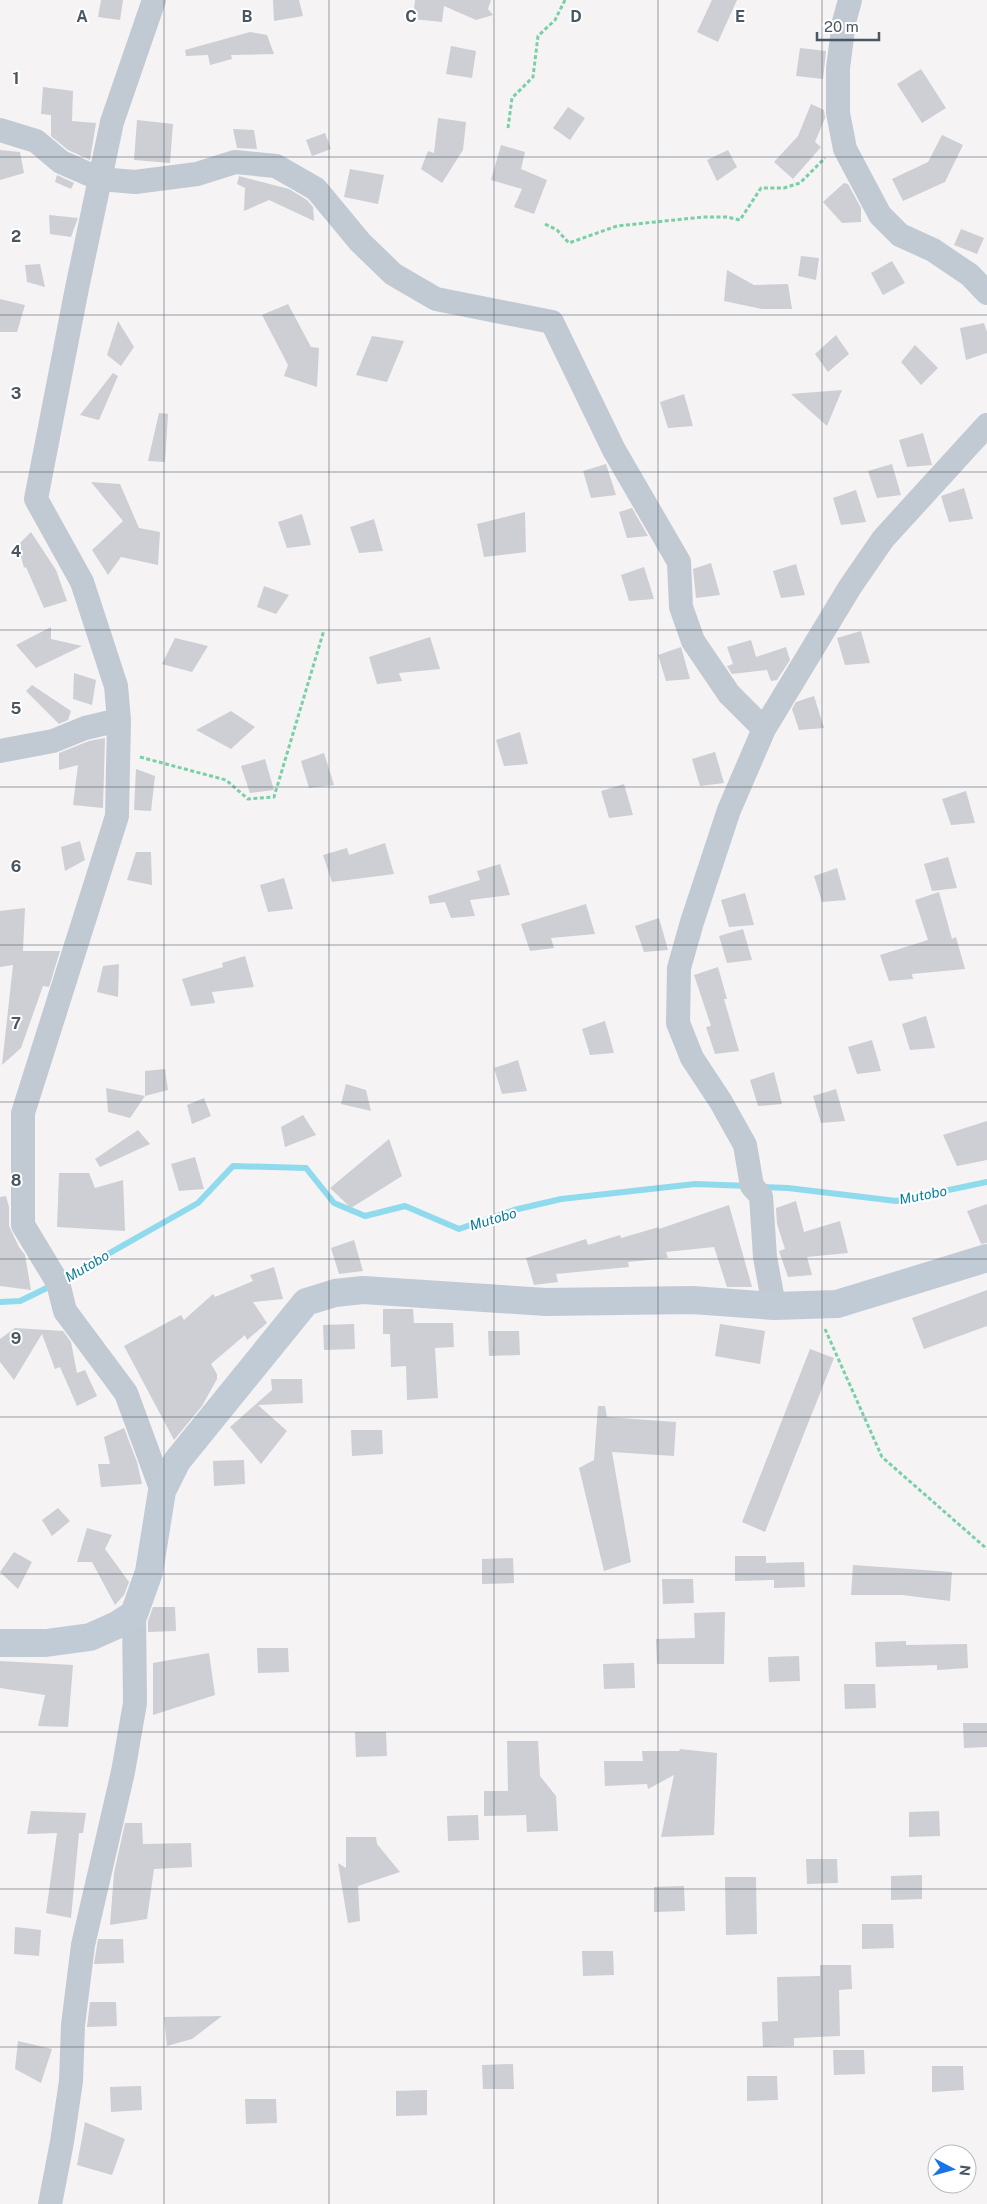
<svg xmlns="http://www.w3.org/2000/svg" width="987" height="2204" viewBox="0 0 987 2204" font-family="'Public Sans',sans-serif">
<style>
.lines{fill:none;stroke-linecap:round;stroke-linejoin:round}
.stream{stroke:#90daee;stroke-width:6}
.building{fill:#cdcfd5}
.path{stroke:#7ad0a6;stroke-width:3;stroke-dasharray:4 2.5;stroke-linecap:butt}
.street{stroke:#c1cad2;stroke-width:24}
.secondary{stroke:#c1cbd6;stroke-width:28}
.grid{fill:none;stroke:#4a5661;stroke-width:1;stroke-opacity:0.55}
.labels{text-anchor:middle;stroke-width:4;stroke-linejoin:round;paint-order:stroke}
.water-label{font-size:14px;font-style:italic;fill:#0c7c9b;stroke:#fff}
.grid-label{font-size:16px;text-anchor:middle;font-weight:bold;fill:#4a5661;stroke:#fff;stroke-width:4;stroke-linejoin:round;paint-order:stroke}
</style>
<rect width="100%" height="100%" fill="#f5f3f3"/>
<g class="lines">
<!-- stream -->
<path class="stream" d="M761,1187L788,1188L896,1201L987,1182
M62,1280L198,1203L233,1166L306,1168L334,1203L365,1216L405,1206L459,1229L514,1210L561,1199L695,1184L749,1186
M0,1302L20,1301L53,1285"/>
</g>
<!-- building -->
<path class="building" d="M101,0H123L120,20L98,17Z
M273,0H299L303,16L274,21Z
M415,0H491L488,9L493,15L476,20L444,6L442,22L413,19Z
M712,0H737L718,42L697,32Z
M250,32L267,35L274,54L231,55L232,59L210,65L208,55L186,56L185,50Z
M451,46L476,51L472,78L446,74Z
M800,48L826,51L823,79L796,76Z
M921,69L946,108L922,123L897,84Z
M43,87L73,91L72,121L96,123L90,160L68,150L51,136V115L41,114Z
M811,104L824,110L825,118L815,142L821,147L793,179L774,162L798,136Z
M568,107L585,118L570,140L553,128Z
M438,118L466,122L463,150L442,183L421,169L428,151L434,153Z
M137,120L173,124L170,163L134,160Z
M233,129L254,130L257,149L237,148Z
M325,133L331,149L312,156L306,140Z
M942,135L963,145L945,182L903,201L892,179L928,162Z
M501,145L525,152L521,169L547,180L534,214L514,207L522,189L491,180Z
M0,150L20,152L24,173L0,180Z
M728,150L737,167L717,181L707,160Z
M350,169L384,175L378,204L344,197Z
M57,175L74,183L71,189L55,182Z
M239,176L289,189L307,200L313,207L314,221L269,200L244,211L245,188L237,184Z
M844,183L848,184L861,208V222L842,223L823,202Z
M49,215L78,218L71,237L50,234Z
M961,229L984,238L977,254L954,245Z
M801,256L819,258L816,280L798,276Z
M892,261L905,283L883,295L871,273Z
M40,264L45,287L27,282L25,265Z
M727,270L754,285L788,284L792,309H762L724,301Z
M0,299L25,305L17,332H0Z
M288,304L311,347L319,348L317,387L284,376L288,365L262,315Z
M118,321L134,347L121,366L107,355Z
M984,323L987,332V353L966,360L960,328Z
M836,335L849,354L828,372L815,354Z
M372,336L404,341L387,382L356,375Z
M915,345L938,368L921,385L901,362Z
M113,373L118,376L99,420L80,415Z
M842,390L827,426L791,394Z
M684,394L693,426L668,428L660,402Z
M159,413L168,414L165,462L148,461Z
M923,433L932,465L907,467L899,440Z
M606,464L616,495L591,498L583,471Z
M892,464L901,495L877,498L868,471Z
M91,482L120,484L139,528L160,532L158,565L121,557L108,575L92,550L123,521Z
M964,488L973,519L949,522L941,496Z
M856,490L866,522L841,525L833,498Z
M632,508L648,536L627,538L619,512Z
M525,512L526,552L484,557L477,524Z
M302,514L311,545L287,548L278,522Z
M374,519L383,551L359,553L350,527Z
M31,532L56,570L67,601L44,608L26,567L24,568L18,545Z
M711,563L720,595L696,598L693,569Z
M796,564L805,595L781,598L773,571Z
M644,567L654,599L629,601L621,575Z
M264,586L289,595L276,614L257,607Z
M51,627V639L82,646L36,668L16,645Z
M861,631L870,663L845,665L837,638Z
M430,637L440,669L399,673L402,681L377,684L369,657Z
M175,638L208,646L192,672L162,664Z
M751,640L756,657L786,647L790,660L777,680L771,681L767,670L732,674L727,666L733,664L727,647Z
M681,647L690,679L666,681L658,655Z
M74,673L96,680L92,705L73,699Z
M32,685L71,711L68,720L59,724L26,691Z
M814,696L824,728L799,730L792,709L796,702Z
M231,711L255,727L231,749L196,730Z
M520,732L528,764L504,766L496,740Z
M105,738L103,808L73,805L78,765L59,770V753L89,741Z
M715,752L724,783L700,786L692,759Z
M324,753L334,785L309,788L301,761Z
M265,759L274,790L250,793L241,766Z
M136,769L155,776L151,811L134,810Z
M624,784L633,815L609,818L601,791Z
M966,791L975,823L951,825L942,799Z
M80,841L85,860L65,871L61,847Z
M385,843L394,874L332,882L323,855L347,848L349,855Z
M136,852H151L152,885L127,880Z
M948,857L957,888L932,891L924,864Z
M500,864L510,895L470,900L475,916L451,918L445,902L430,904L428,896L480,880L477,871Z
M837,868L846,900L822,902L814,876Z
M284,878L293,909L268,912L260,885Z
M939,892L952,939L956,937L965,969L912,974L913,979L889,981L880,955L928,940L915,900Z
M745,893L754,925L729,927L721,900Z
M586,904L595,934L551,938L554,948L530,951L521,924Z
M25,908L23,951H60L49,987L43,986L21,1048L2,1065L13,965L0,967V911Z
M659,918L668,950L644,952L635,926Z
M743,929L752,960L727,963L719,936Z
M245,956L254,987L212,992L215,1003L191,1006L182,979L223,967L222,963Z
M119,964L118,997L97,992L103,966Z
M718,967L727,999H724L739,1051L715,1054L706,1027L711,1026L694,975Z
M926,1016L935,1048L910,1050L902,1024Z
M605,1021L614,1053L590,1055L582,1029Z
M872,1040L881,1071L857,1074L848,1047Z
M518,1060L527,1091L502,1094L494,1068Z
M165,1069L168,1090L145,1096V1071Z
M774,1072L782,1104L758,1106L750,1080Z
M346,1084L366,1090L371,1111L341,1104Z
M106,1088L145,1096L130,1118L108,1112Z
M836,1089L845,1121L821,1123L813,1096Z
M204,1098L211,1116L192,1124L187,1105Z
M303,1115L316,1135L285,1147L281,1127Z
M987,1121V1160L957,1166L943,1135Z
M138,1130L150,1144L100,1167L95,1159Z
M389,1139L402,1176L351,1208L330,1188Z
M195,1157L204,1189L179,1191L171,1164Z
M59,1173H89L95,1188L123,1180L125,1231L57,1227Z
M6,1196L9,1207V1226L19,1247L25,1255L31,1290L0,1286V1197Z
M796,1201L804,1232L840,1221L848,1253L807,1257L812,1275L788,1277L779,1251L785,1249L777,1224L776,1208Z
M987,1204V1243L981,1244L967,1211Z
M729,1205L752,1287H727L714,1247L666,1252L668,1258L628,1262L629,1267L556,1274L558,1282L534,1285L526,1258L586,1239L588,1245L620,1235L621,1238L659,1227V1229Z
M354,1240L363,1271L339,1274L331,1248Z
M274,1267L283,1299L253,1302L267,1323L247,1340L245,1335L211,1364L217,1374V1379L202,1406L174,1440L124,1346L181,1315L184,1320L213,1294L215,1297L253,1281L250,1275Z
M987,1290V1326L924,1349L912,1318Z
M383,1309H413L414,1323H453L454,1347L435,1348L438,1398L407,1400L406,1366L391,1367L390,1334H383Z
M354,1324L355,1349L324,1350L323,1325Z
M720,1324L765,1331L760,1364L715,1356Z
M15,1328L63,1331L71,1342L77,1373L85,1370L97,1396L77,1406L60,1367L55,1369L42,1334L14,1380L0,1362V1339Z
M488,1331H519L520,1355L489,1356Z
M810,1349L834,1358L765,1532L742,1522Z
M271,1379H302L303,1403L258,1405L287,1431L261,1464L230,1427L272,1390Z
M598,1406H605L607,1417L676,1422L674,1456L612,1452L631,1562L604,1571L579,1468L594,1460Z
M124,1428L137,1462L142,1484L101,1487L98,1464H110L104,1437Z
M351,1430H382L383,1454L352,1456Z
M244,1460L245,1484L214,1486L213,1461Z
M58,1508L70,1521L52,1536L42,1520Z
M87,1528L112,1535L105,1549L129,1582L124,1595L115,1605L92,1562H77Z
M14,1552L32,1562L18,1589L0,1572Z
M735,1556H766V1563L804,1562L805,1587L774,1588V1580L735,1581Z
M513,1558L514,1583L482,1584V1559Z
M853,1565L952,1572L950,1601L902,1595H851Z
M662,1579H693L694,1603L663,1604Z
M153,1607H175L176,1631L148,1632V1621Z
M725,1612L724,1664H657L656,1639L695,1638L694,1613Z
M906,1641V1645L967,1644L968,1668L937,1670V1665L876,1667L875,1642Z
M257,1648H288L289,1672L258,1673Z
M209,1653L215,1695L153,1715V1663Z
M799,1656L800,1681L769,1682L768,1657Z
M0,1661L73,1665L68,1727L38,1726L45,1695L0,1688Z
M634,1663L635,1688L604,1689L603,1664Z
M844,1684H875L876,1708L845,1709Z
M963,1723H987V1747L964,1748Z
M355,1732H386L387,1756L356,1757Z
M507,1741H538L540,1776L556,1796L558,1831L527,1832L526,1815L484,1816V1791H508Z
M680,1749L717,1753L714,1835L661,1837L674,1775L648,1789L647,1784L605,1786L604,1761H643L642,1751H679Z
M31,1811L86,1813L83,1833H79L71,1918L46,1913L57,1833L27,1834Z
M939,1811L940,1836L909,1837V1812Z
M478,1815L479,1840L448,1841L447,1816Z
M125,1823H142L143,1844L191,1843L192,1867L154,1869L147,1919L110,1925L114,1873Z
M346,1837H376L377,1844L400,1872L358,1886L360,1921L348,1923L338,1863L346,1868Z
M806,1859H837L838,1883L807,1884Z
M922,1875V1899L891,1900V1876Z
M725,1877H756L757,1934L726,1935Z
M684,1886L685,1911L654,1912V1887Z
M862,1924H893L894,1948L862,1949Z
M15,1927L41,1930L39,1956L14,1954Z
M98,1939H123L124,1963L94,1964Z
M582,1951H613L614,1975L583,1976Z
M820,1965H851L852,1989L839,1990L840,2036L794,2038V2046L763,2047L762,2022L778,2021L777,1977L820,1976Z
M90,2002H116L117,2026L87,2027Z
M222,2016L192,2039L167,2046L164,2017Z
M18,2041L52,2049L41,2083L15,2069Z
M833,2050H864L865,2074L834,2075Z
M513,2064L514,2089H483L482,2065Z
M932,2066H963L964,2090L932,2092Z
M747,2076H777L778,2100L747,2101Z
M141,2086L142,2110L111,2112L110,2087Z
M427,2090V2115L396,2116V2091Z
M245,2099H276L277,2123L246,2124Z
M85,2122L125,2139L112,2175L77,2165Z"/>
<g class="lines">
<!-- path -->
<path class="path" d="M508,128L512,98L533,77L538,36L555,20L565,0
M545,224L557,230L569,243L617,226L703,217H727L740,220L761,188H784L800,183L825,158
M140,757L226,780L248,799L274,797L324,630
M825,1329L882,1457L987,1549"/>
<!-- street -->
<path class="street" d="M154,0L112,122L77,288L36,499L82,582L116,686L119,720L117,816L23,1113V1225L58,1283L65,1311L126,1393L162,1491
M850,0L844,22L838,68V113L845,149L880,215L900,235L933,250L970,275L987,293
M0,130L36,141L61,162L100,179L135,182L197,174L235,162L276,166L316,189L360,242L393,274L436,299L552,322L614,450L679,562L681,607L693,641L729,694L764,729
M0,751L53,741L85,728L119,720
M774,1306L765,1257L761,1196L752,1186L745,1145L721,1102L692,1058L678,1023L679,968L692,922L729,810L764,729L850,587L883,539L987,425
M50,2204L62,2142L71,2081L73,2025L83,1945L123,1772L135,1703L134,1614"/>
<!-- secondary -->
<path class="secondary" d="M0,1643H46L90,1637L117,1625L134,1614L149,1572L162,1491L177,1461L306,1302L335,1293L363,1290L546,1302L692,1300L774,1306L837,1304L987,1258"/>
</g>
<!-- grid -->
<path class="grid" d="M164,0V2204M329,0V2204M494,0V2204M658,0V2204M822,0V2204M0,157H987M0,315H987M0,472H987M0,630H987M0,787H987M0,945H987M0,1102H987M0,1259H987M0,1417H987M0,1574H987M0,1732H987M0,1889H987M0,2047H987"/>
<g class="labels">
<!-- water labels -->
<g class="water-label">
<text transform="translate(923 1195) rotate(-11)" y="5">Mutobo</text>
<text transform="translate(493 1219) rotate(-16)" y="5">Mutobo</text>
<text transform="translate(87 1266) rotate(-30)" y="5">Mutobo</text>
</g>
</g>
<g class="grid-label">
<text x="82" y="22">A</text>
<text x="247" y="22">B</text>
<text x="411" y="22">C</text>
<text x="576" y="22">D</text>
<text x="740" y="22">E</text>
<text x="16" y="84">1</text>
<text x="16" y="242">2</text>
<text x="16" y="399">3</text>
<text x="16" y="557">4</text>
<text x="16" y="714">5</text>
<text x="16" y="872">6</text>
<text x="16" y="1029">7</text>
<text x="16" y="1186">8</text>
<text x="16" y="1344">9</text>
</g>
<!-- north arrow -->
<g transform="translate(952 2169) rotate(96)"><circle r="24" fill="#ffffff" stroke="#b7bbc0"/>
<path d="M0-4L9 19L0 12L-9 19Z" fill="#1a73e8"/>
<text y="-8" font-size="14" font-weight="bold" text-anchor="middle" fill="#4a5661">N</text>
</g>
<!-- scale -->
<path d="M817 32v8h62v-8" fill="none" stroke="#4a5661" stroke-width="2.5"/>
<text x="824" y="32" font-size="15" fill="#4a5661" stroke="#ffffff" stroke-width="4" paint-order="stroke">20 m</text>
</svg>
